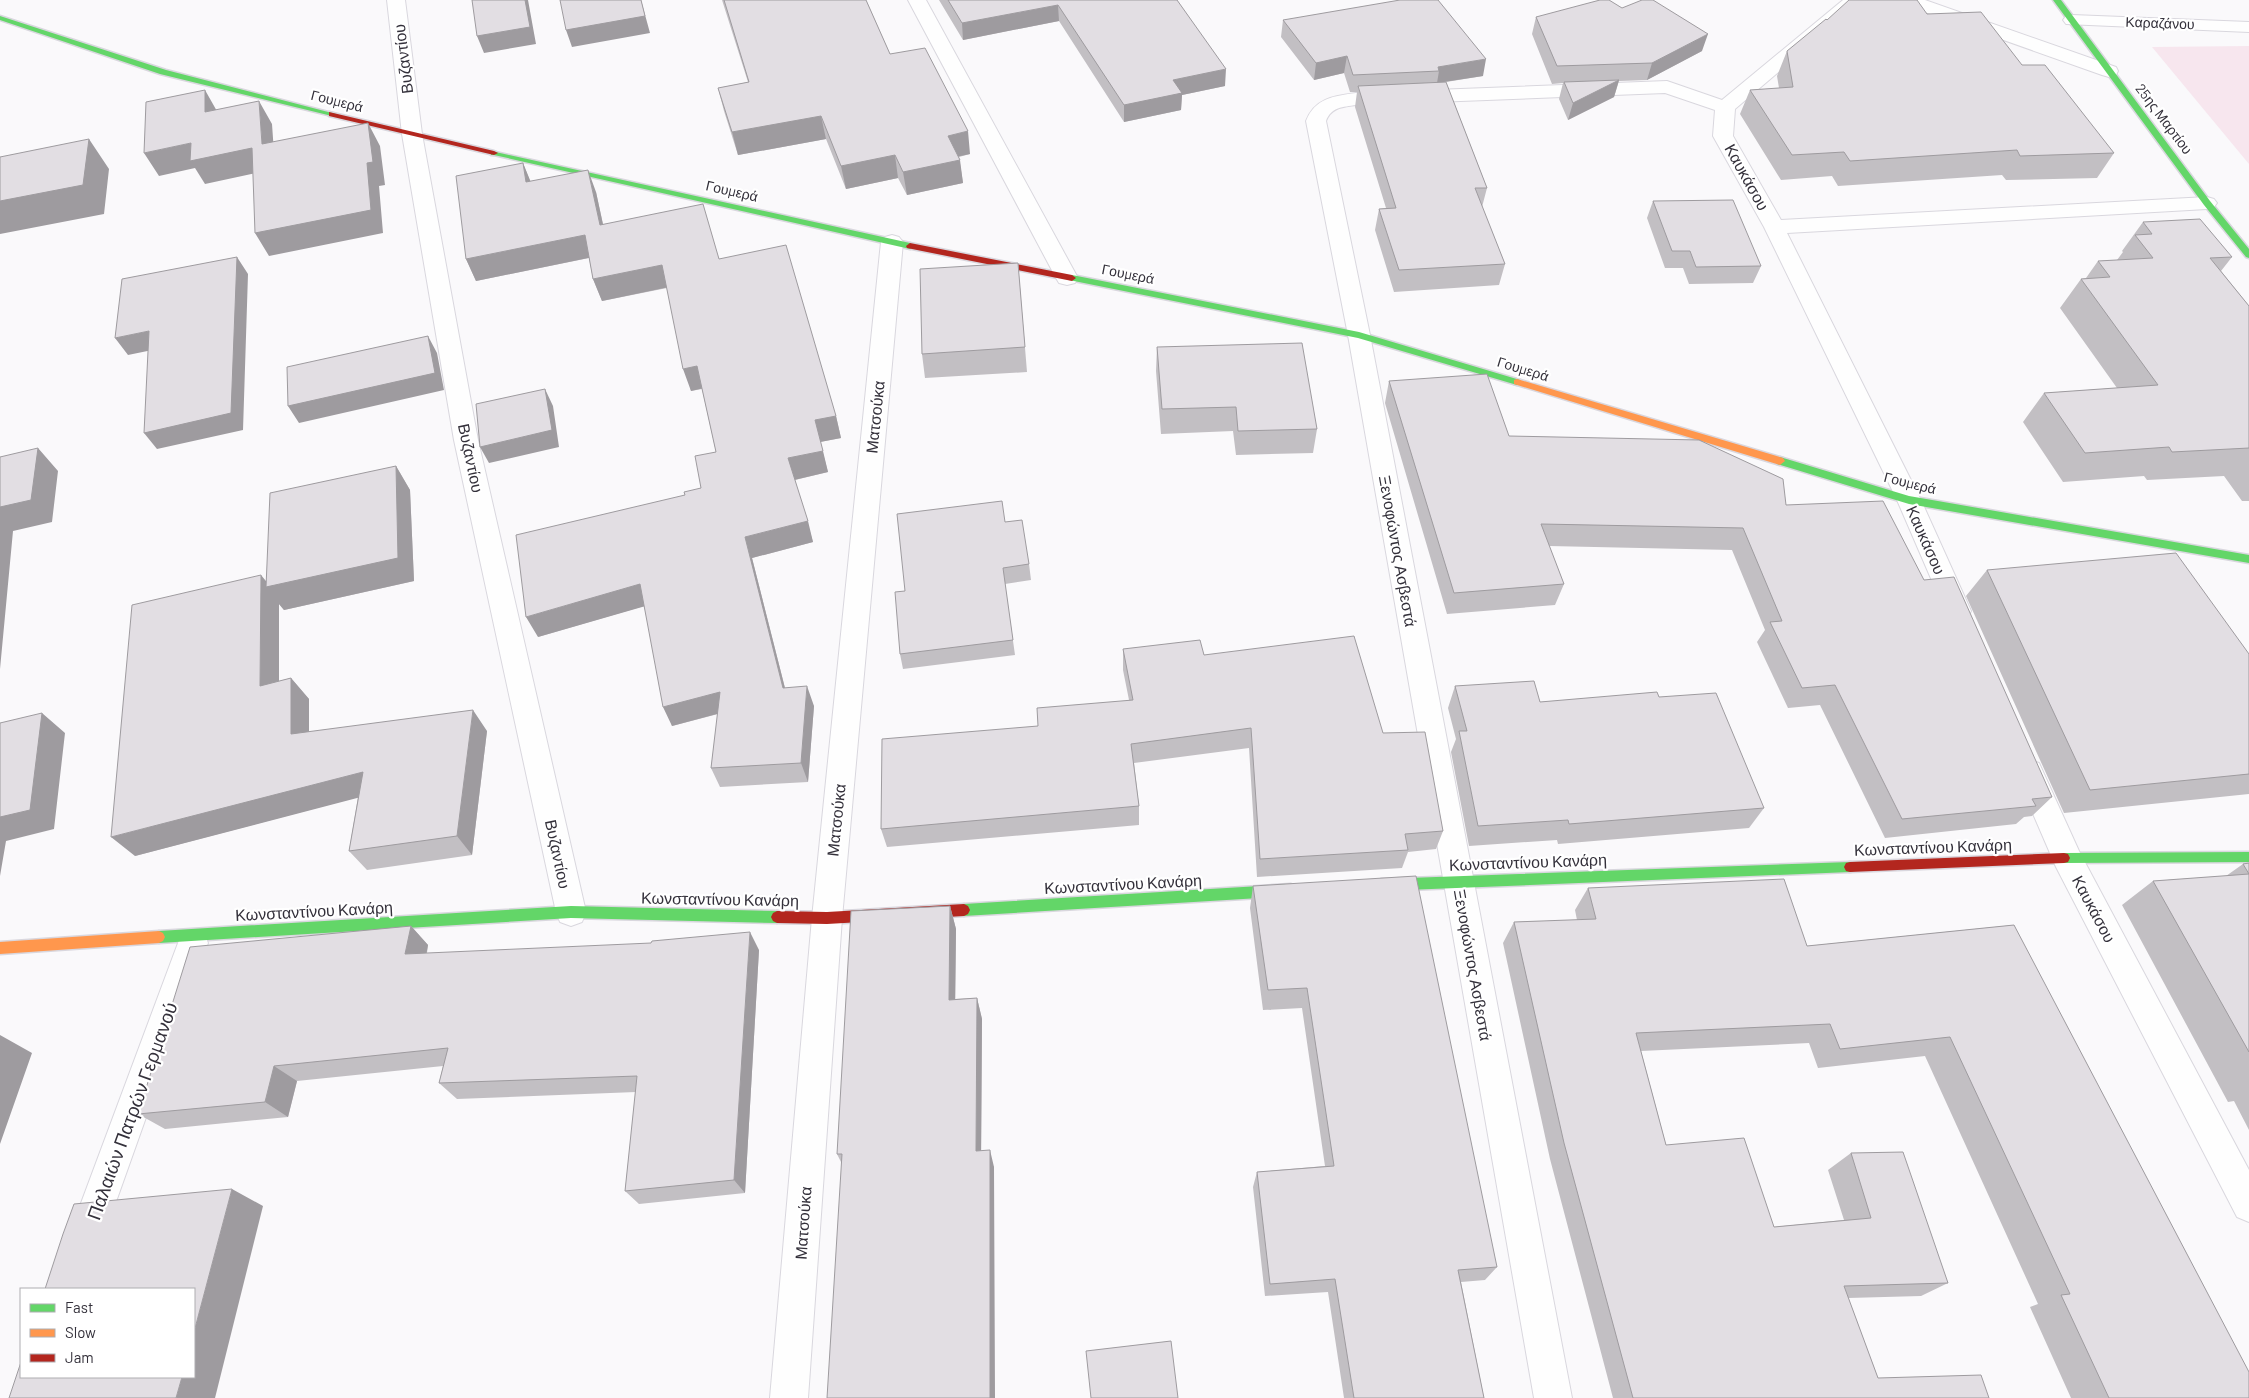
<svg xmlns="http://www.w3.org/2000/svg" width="2249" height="1398" viewBox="0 0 2249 1398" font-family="Barlow,sans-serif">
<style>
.green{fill:#f7e6ee}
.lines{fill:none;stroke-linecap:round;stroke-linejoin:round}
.street-casing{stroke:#d9d7de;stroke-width:2}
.fast-casing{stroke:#d9d7de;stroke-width:3}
.slow-casing{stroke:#d9d7de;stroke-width:3}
.jam-casing{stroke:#d9d7de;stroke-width:3}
.street{fill:#fefefe;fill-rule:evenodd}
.fast{fill:#63d668;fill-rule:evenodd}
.slow{fill:#ff974d;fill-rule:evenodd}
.jam{fill:#b3261e;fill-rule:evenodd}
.wall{fill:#c2bfc3}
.shaded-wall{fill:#9e9b9f}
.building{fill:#e2dee3;stroke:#9e9b9f}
.labels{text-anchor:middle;stroke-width:4.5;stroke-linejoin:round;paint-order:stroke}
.far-street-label{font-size:14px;fill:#34313b;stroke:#fff}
.street-label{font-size:16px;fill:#34313b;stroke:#fff}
.near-street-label{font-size:19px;fill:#34313b;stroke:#fff}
</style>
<rect width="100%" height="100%" fill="#faf9fb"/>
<!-- green -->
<path class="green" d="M2249,46V164L2152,47Z"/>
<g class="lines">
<!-- street casing -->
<g class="street-casing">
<path id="street" d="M387,0H405L422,134L478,440L586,912L582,922L571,926L560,922L556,912L454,440L402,134Z
M908,0H926L1078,278L1075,283L1067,285L1059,283L1056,278Z
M1843,0H1863L1735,109L1733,136L1781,220L2207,197L2214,199L2217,203L2214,207L2207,209L1787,233L1921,500L1971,611L1967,618L1958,621L1949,618L1945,611L1897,500L1764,227L1713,136L1715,110L1665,93L1356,105C1343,107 1331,107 1326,121L1370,335L1572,1398H1534L1348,335L1306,121C1315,98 1334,96 1356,93L1667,81L1722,100Z
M1899,0H1925L2116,67L2118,71L2116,75L2109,77L2102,75L1902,4Z
M2072,15L2249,22V32L2066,24L2063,20L2066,16Z
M892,235L899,237L903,242L842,918L808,1398H770L812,918L881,242L885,237Z
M2029,760L2039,763L2079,851L2249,1170V1222L2237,1217L2056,867L2015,772L2019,763Z
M193,929L204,933L208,943L85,1289H49L178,943L182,933Z"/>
</g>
<!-- fast casing -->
<g class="fast-casing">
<path id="fast" d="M2053,0H2061L2210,201L2249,249V258L2246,257L2204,205Z
M0,16L166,70L336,114L332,116L160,74L0,20Z
M491,151L910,243L914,246L910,249L494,155H491Z
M1072,275L1359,332L1520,380L1522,382L1517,385L1358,338L1069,280V276Z
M1780,457L1909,496L2249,555V563L1909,504L1777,464L1775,461Z
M2249,852V862L2064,863L2060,862L2058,858L2060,854L2064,853Z
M1850,862L1854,863L1856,867L1854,871L1850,872L1381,891L1377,889L1375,885L1377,881L1381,879Z
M1291,884L1295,886L1297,890L1295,894L1291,896L964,916L960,914L958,910L960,906L964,904Z
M571,906L777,911L781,913L783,917L781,921L777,923L571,918L159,943L155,941L153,937L155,933L159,931Z"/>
</g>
<!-- slow casing -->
<g class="slow-casing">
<path id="slow" d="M1517,379L1783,458L1785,461L1780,465L1514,384V380Z
M159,931L163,933L165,937L163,941L159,943L0,954V942Z"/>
</g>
<!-- jam casing -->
<g class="jam-casing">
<path id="jam" d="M329,112L494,151L498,153L494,155L329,116Z
M910,243L1072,275L1076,278L1072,281L907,248L906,246Z
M2064,853L2068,854L2070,858L2068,862L2064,863L1850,872L1846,871L1844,867L1846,863L1850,862Z
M964,904L968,906L970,910L968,914L964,916L827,924L777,923L773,921L771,917L773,913L777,911L827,912Z"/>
</g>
<!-- street -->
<use href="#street" class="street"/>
<!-- fast -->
<use href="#fast" class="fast"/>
<!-- slow -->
<use href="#slow" class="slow"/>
<!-- jam -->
<use href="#jam" class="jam"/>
</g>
<!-- wall -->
<path class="wall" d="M722,0H866L890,54L970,154L959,157L963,183L907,195L898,178L846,189L826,139L738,155L724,111L718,88L748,82Z
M939,0H1177L1225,86L1182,95L1181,110L1124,122L1059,21L963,40Z
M1622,8L1702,51L1647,80L1619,81L1614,97L1568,120L1559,99L1563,83L1552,84L1532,34L1536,17Z
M1927,14L2022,65L2114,153L2097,178L2006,180L2002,175L1838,186L1832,176L1781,180L1740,114L1750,90L1779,88L1777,76L1787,51L1827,20Z
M1283,20L1483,76L1446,82L1487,188L1482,207L1505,264L1499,285L1394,292L1375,230L1379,209L1386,208L1355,107L1357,92H1350L1344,73L1314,80L1281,37Z
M523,163L530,181L596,192L603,224L719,259L836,416L841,438L820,442L828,472L795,480L813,542L752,558L785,688L814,706L808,782L720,787L711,768L718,714L672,726L644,606L538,637L685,495L701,488L716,452L702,389L691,391L667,288L602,301L593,279L589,258L476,281L466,259Z
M1653,201L1761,266L1753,283L1689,284L1683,268H1665L1647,218Z
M2143,222L2232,257L2221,271L2249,306V501H2242L2224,476L2147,480L2144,476L2063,482L2023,422L2044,393L2117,388L2060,308L2081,279L2086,278L2098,261L2117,260L2123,252L2122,251Z
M1018,263L1027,372L925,378L922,354Z
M1157,347L1317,429L1313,453L1236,455L1233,431L1161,434L1156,371Z
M1389,381L1509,436L1786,505L1924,580L2052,797L2032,816L2024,817L2016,824L1885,838L1820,705L1788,708L1757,642L1765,630L1732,550L1549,546L1564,584L1555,605L1447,614L1385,403Z
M396,466L410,490L414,581L284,610L279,604V681L291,678L309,699V732L487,731L472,855L367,870L349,851L358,797L135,856L266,581Z
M1005,522L1029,564L1031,580L1005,584L1015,655L903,669L900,654L905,591Z
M1987,570L2249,654V794L2064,813L1966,596Z
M1123,649L1204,655L1383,733L1443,831L1436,849L1408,852L1402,868L1257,877L1249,748L1134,763L1139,806V825L887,847L881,829L1038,726L1129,700L1123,670Z
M1455,686L1540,702L1659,697L1764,808L1749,828L1558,844L1557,840L1469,846L1451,752L1456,739L1448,708Z
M2249,863V1130L2234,1101L2228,1102L2122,905L2153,881L2226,876L2243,864Z
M1253,886L1497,1267L1485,1280L1461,1282L1484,1398H1344L1328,1292L1265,1296L1253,1187L1257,1172L1325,1166L1302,1008L1263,1010L1250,908Z
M1588,888L1807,946L2014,925L2249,1398H2071L2030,1307L2038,1304L1925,1056L1818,1068L1809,1043L1641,1051L1666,1145L1774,1227L1844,1220L1828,1170L1851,1153L1948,1283L1921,1296L1848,1298L1878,1378L1989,1398H1613L1550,1159L1503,943L1514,922L1577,920L1575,910Z
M950,906L956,929L955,999L977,998L982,1019L981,1151L994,1167L841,1162L837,1154Z
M411,926L428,945L427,953L759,950L745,1193L639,1204L625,1191L636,1092L457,1099L439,1083L443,1066L297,1081L288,1117L165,1129L138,1114Z"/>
<!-- shaded-wall -->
<path class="shaded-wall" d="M525,0H528L536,44L484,53L477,36Z
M641,0L650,33L572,47L566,30Z
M1058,5L1059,21L963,40L962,23Z
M1708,34L1702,51L1647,80L1652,63Z
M1347,56L1344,73L1314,80L1316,63Z
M1486,59L1483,76L1437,83L1439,71L1438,67Z
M1226,69L1225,86L1182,95L1181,110L1124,122V105L1173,80Z
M1619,80L1614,97L1568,120L1573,103Z
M205,90L218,113L205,112Z
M259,101L272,124L275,167L262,144Z
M821,116L826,139L738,155L732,132Z
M368,123L380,146L385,185L379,186L383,233L269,256L255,233L367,163Z
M968,131L970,154L951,158L948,136Z
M89,139L109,169L104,214L0,234V201Z
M191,143L252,148L265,171L205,184L195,168L159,176L144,153Z
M895,155L898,178L846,189L841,166Z
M960,160L963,183L907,195L903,172Z
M523,163L532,185L526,182Z
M588,170L596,192L608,248L600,225Z
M585,235L593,257L476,281L466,259Z
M237,257L248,274L243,430L157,449L144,433Z
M662,265L669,287L602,301L593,279Z
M149,331L162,348L128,355L115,338Z
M428,336L437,353L444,390L299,423L288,406Z
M697,366L704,388L691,391L683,369Z
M545,389L553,406L559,447L489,463L480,447Z
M836,416L841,438L820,442L815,420Z
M38,448L58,471L52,522L13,531L0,669V507Z
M823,451L828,472L794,480L788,458Z
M396,466L410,490L414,581L284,610L279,604V707L260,686L261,575L270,586Z
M808,521L813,542L752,558L790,708L783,688L745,537Z
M640,584L649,605L538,637L526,617Z
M291,678L309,699V754L291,734Z
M807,686L814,706L808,782L801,763Z
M720,692L728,711L672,726L663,707Z
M473,710L487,731L472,855L457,836Z
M42,713L65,733L54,829L6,841L0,876V817Z
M363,772L380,792L135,856L111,837Z
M950,906L956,929L955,1020L949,1000Z
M411,926L428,945L423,972L405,954Z
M750,932L759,950L745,1193L734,1180Z
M977,998L982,1019L981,1168L976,1151Z
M0,1035L32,1053L0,1144Z
M274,1066L297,1081L288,1117L265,1102Z
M990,1150L994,1167L995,1398H990Z
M232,1189L263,1206L215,1398H176L182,1377H194V1332Z"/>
<!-- building -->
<path class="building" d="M472,0H525L530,27L477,36Z
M560,0H641L645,16L566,30Z
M724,0H866L890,54L925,48L968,131L948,136L960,160L903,172L895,155L841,166L821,116L732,132L718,88L749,82Z
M948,0H1177L1226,69L1173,80L1182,93L1124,105L1058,5L962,23Z
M1400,0H1438L1486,59L1438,67L1439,71L1353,75L1347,56L1316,63L1283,20Z
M1600,0H1609L1622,8L1642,0H1653L1708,34L1652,63L1557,66L1536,17Z
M1849,0H1917L1927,14L1981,12L2022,65H2045L2114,153L2020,156L2017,150L1850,161L1844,152L1792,155L1750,90L1793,87L1787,51L1826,19L1827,20Z
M1619,80L1573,103L1564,82Z
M1446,82L1487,188H1475L1505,264L1399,270L1379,209L1396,208L1358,86Z
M205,90V112L259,101L262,144L368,123L373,162L367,163L371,210L255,233L252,148L190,161L191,143L144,153L146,102Z
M89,139L83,185L0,201V157Z
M523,163L526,182L588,170L600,225L703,204L719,259L786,245L836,416L815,420L823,451L788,458L808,521L745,537L783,688L807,686L801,763L711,768L720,692L663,707L640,584L526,617L516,535L685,495L684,492L701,488L695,456L716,452L697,366L683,369L662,265L593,279L585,235L466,259L456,176Z
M1733,200L1761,266L1696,267L1690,251H1672L1653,201Z
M2200,219L2232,257L2210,258L2249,306V448L2172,452L2169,447L2085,453L2044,393L2158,385L2081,279L2110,277L2098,261L2153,258L2135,235L2152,234L2143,222Z
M237,257L231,413L144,433L149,331L115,338L122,279Z
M1018,263L1025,347L922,354L920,269Z
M428,336L435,373L288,406L287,367Z
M1302,343L1317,429L1238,431L1236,407L1162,409L1157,347Z
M1487,374L1509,436L1699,440L1783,479L1786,505L1883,501L1924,580L1954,577L2052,797L2032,799L2036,806L1902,819L1835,685L1802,688L1770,622L1782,621L1743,528L1541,524L1564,584L1454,593L1389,381Z
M545,389L552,430L480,447L476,404Z
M38,448L31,500L0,507V457Z
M396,466L398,558L266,587L270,493Z
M1002,501L1005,522L1022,520L1029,564L1003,568L1013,640L900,654L895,592L905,591L897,514Z
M2176,553L2249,654V774L2090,790L1987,570Z
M261,575L260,686L291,678V734L473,710L457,836L349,851L363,772L111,837L132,605Z
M1354,636L1383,733L1425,732L1443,831L1405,834L1408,850L1260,859L1251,728L1131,744L1139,806L881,829L882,739L1038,726L1037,708L1133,700L1123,649L1200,640L1204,655Z
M1534,681L1540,702L1657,692L1659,697L1716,693L1764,808L1569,824L1568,820L1478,826L1459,731H1467L1455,686Z
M42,713L30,810L0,817V723Z
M2249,863V874L2243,864Z
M2249,874V1052L2153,881Z
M1416,876L1497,1267L1458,1270L1484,1398H1354L1335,1279L1270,1284L1257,1172L1334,1166L1307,988L1268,990L1253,886Z
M1784,879L1807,946L2014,925L2249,1372V1398H2109L2061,1295L2070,1294L1950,1037L1840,1049L1830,1024L1636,1033L1666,1145L1744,1138L1774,1227L1871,1218L1851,1153L1903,1152L1948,1283L1844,1286L1878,1378L1981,1375L1989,1398H1633L1564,1143L1514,922L1596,919L1588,888Z
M950,906L949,1000L977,998L976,1151L990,1150V1398H827L842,1154H837L851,911Z
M411,926L405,954L651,943L652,941L750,932L734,1180L625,1191L637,1076L439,1083L448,1048L274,1066L265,1102L138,1114L190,947Z
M232,1189L194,1332V1289H45L63,1234L74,1204Z
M1171,1341L1178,1398H1091L1086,1351Z
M21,1362V1377H182L176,1398H9Z"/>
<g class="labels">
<!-- far-street labels -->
<g class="far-street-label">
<text transform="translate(2160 23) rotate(2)" y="5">Καραζάνου</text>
<text transform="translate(337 101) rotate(14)" y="5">Γουμερά</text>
<text transform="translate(2164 119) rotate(53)" y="5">25ης Μαρτίου</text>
<text transform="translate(732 191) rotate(13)" y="5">Γουμερά</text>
<text transform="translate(1128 274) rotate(11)" y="5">Γουμερά</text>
<text transform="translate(1523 369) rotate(17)" y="5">Γουμερά</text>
<text transform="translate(1910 483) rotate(14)" y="5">Γουμερά</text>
</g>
<!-- street labels -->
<g class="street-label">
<text transform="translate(403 59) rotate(-97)" y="6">Βυζαντίου</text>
<text transform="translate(1747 177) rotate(61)" y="6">Καυκάσου</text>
<text transform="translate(875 417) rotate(-84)" y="6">Ματσούκα</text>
<text transform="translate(471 458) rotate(78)" y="6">Βυζαντίου</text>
<text transform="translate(1926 540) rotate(66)" y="6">Καυκάσου</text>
<text transform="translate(1398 551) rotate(80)" y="6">Ξενοφώντος Ασβεστά</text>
<text transform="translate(836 820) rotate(-84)" y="6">Ματσούκα</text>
<text transform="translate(1933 847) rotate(-2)" y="6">Κωνσταντίνου Κανάρη</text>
<text transform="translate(558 854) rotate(78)" y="6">Βυζαντίου</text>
<text transform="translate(1528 862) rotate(-2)" y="6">Κωνσταντίνου Κανάρη</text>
<text transform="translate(1123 884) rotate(-3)" y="6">Κωνσταντίνου Κανάρη</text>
<text transform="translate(720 899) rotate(1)" y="6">Κωνσταντίνου Κανάρη</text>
<text transform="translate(2094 909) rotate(62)" y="6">Καυκάσου</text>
<text transform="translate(314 911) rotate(-3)" y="6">Κωνσταντίνου Κανάρη</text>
<text transform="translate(1473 965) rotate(80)" y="6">Ξενοφώντος Ασβεστά</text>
<text transform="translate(803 1223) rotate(-86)" y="6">Ματσούκα</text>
</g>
<!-- near-street labels -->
<g class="near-street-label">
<text transform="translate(132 1111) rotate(-70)" y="7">Παλαιών Πατρών Γερμανού</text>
</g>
</g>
<!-- legend -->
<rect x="20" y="1288" width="175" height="90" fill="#ffffff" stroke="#aeadb1"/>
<rect x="30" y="1304" width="25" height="8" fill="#63d668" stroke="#aeadb1"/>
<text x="65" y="1313" font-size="15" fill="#34313b">Fast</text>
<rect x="30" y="1329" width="25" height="8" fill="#ff974d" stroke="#aeadb1"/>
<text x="65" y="1338" font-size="15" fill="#34313b">Slow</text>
<rect x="30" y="1354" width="25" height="8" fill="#b3261e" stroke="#aeadb1"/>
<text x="65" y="1363" font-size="15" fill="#34313b">Jam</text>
</svg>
